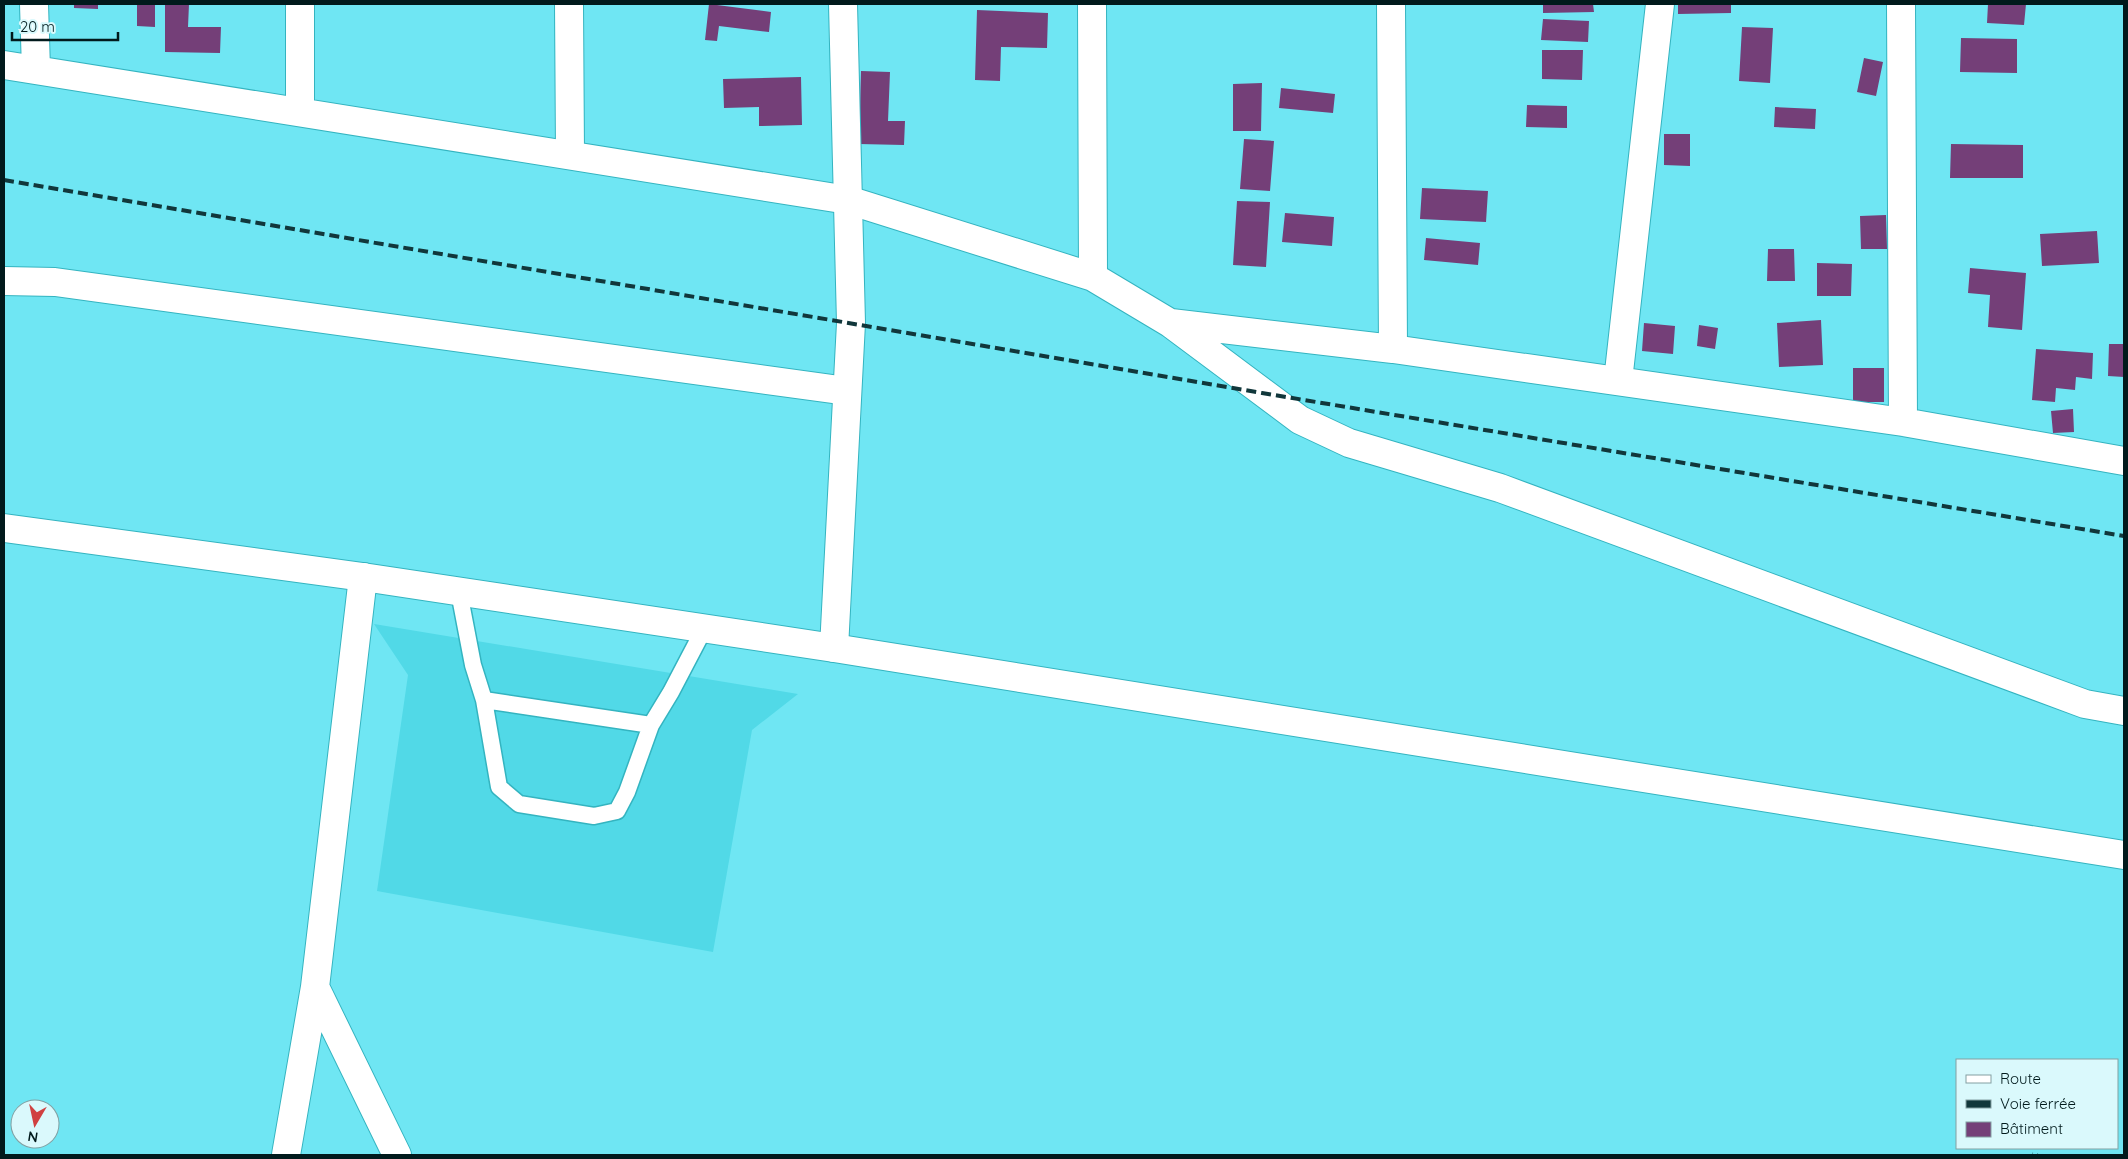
<svg xmlns="http://www.w3.org/2000/svg" width="2128" height="1159" viewBox="0 0 2128 1159" font-family="Quicksand,sans-serif">
<style>
.built{fill:#51d9e7}
.building{fill:#743f78}
.lines{fill:none;stroke-linecap:round;stroke-linejoin:round}
.service-casing{stroke:#34b4c0;stroke-width:19}
.minor-casing{stroke:#34b4c0;stroke-width:30}
.tertiary-casing{stroke:#34b4c0;stroke-width:30}
.trunk-casing{stroke:#34b4c0;stroke-width:30}
.path{stroke:#4ba3ac;stroke-width:3;stroke-dasharray:1 4;stroke-linecap:butt}
.service{stroke:#fff;stroke-width:16}
.minor{stroke:#fff;stroke-width:28}
.tertiary{stroke:#fff;stroke-width:28}
.trunk{stroke:#fff;stroke-width:28}
.rail{stroke:#11373b;stroke-width:4;stroke-dasharray:10 5;stroke-linecap:butt}
</style>
<rect width="100%" height="100%" fill="#6fe6f3"/>
<!-- built -->
<path class="built" d="M374,624L798,694L752,730L713,952L377,891L408,675Z"/>
<!-- building -->
<path class="building" d="M74,4H98V9L74,8Z
M137,4H155V27L137,26Z
M165,4H189L188,27H221L220,53L165,52Z
M709,4L771,12L769,32L719,26L717,41L705,40Z
M1543,4H1593L1594,12L1543,13Z
M1678,4H1731V13L1678,14Z
M1988,4H2026L2024,25L1987,23Z
M977,10L1048,13L1047,48L1001,47L1000,81L975,80Z
M1543,19L1589,21L1588,42L1541,40Z
M1742,27L1773,28L1770,83L1739,81Z
M1961,38L2017,39V73L1960,72Z
M1542,50H1583L1582,80L1542,79Z
M1864,58L1883,62L1876,96L1857,92Z
M861,71L890,72L888,121H905L904,145L859,144Z
M801,77L802,125L759,126V107L724,108L723,79Z
M1262,83L1261,131H1233V84Z
M1281,88L1335,94L1333,113L1279,108Z
M1527,105L1567,106V128L1526,127Z
M1775,107L1816,109L1815,129L1774,127Z
M1664,134H1690V166L1664,165Z
M1244,139L1274,141L1270,191L1240,189Z
M1951,144L2023,145V178H1950Z
M1422,188L1488,191L1486,222L1420,219Z
M1237,201L1270,202L1266,267L1233,265Z
M1285,213L1334,217L1332,246L1282,242Z
M1886,215L1887,249H1861L1860,216Z
M2097,231L2099,263L2042,266L2040,234Z
M1426,238L1480,243L1478,265L1424,260Z
M1768,249H1794L1795,281H1767Z
M1817,263L1852,264L1851,296H1817Z
M1970,268L2026,273L2022,330L1988,327L1990,295L1968,293Z
M1821,320L1823,365L1779,367L1777,323Z
M1644,323L1675,326L1673,354L1642,351Z
M1699,325L1718,328L1715,349L1697,346Z
M2109,344H2124V377L2108,376Z
M2036,349L2093,353L2092,379L2076,377L2075,390L2056,388L2055,402L2032,400Z
M1853,368H1884V402H1853Z
M2073,409L2074,432L2053,433L2051,411Z"/>
<g class="lines">
<!-- service casing -->
<g class="service-casing">
<path id="service" d="M459,592L473,665L484,700L651,725L671,692L704,629
M484,700L499,787L519,804L594,816L617,811L627,792L651,725"/>
</g>
<!-- minor casing -->
<g class="minor-casing">
<path id="minor" d="M34,4L36,70
M300,4V112
M569,4L570,154
M1092,4L1093,277
M1391,4L1393,349
M1901,4L1903,422
M4,65L848,200L1093,277L1170,323L1300,420L1349,443L1500,488L2085,704L2124,711
M4,281L55,282L847,391
M1171,323L1393,349L1903,422L2124,461
M1618,381L1660,4
M315,987L397,1155
M286,1155L315,987L363,577"/>
</g>
<!-- tertiary casing -->
<g class="tertiary-casing">
<path id="tertiary" d="M834,648L851,323L843,4"/>
</g>
<!-- trunk casing -->
<g class="trunk-casing">
<path id="trunk" d="M4,528L363,577L834,648L2124,855"/>
</g>
<!-- path -->
<path class="path" d="M2032,1154L2042,1155"/>
<!-- service -->
<use href="#service" class="service"/>
<!-- minor -->
<use href="#minor" class="minor"/>
<!-- tertiary -->
<use href="#tertiary" class="tertiary"/>
<!-- trunk -->
<use href="#trunk" class="trunk"/>
<!-- rail -->
<path class="rail" d="M4,180L1262,393L2124,536"/>
</g>
<!-- border -->
<rect width="2128" height="1159" fill="none" stroke="#011a1c" stroke-width="10"/>
<!-- legend -->
<rect x="1956" y="1059" width="162" height="90" fill="#daf9fc" stroke="#83a0a2"/>
<rect x="1966" y="1075" width="25" height="8" fill="#ffffff" stroke="#83a0a2"/>
<text x="2000" y="1084" font-size="15" fill="#011a1c">Route</text>
<rect x="1966" y="1100" width="25" height="8" fill="#11373b" stroke="#83a0a2"/>
<text x="2000" y="1109" font-size="15" fill="#011a1c">Voie ferrée</text>
<rect x="1966" y="1122" width="25" height="15" fill="#743f78" stroke="#83a0a2"/>
<text x="2000" y="1134" font-size="15" fill="#011a1c">Bâtiment</text>
<!-- north arrow -->
<g transform="translate(35 1124) rotate(189)"><circle r="24" fill="#daf9fc" stroke="#83a0a2"/>
<path d="M0-4L9 19L0 12L-9 19Z" fill="#d04141"/>
<text y="-8" font-size="14" font-weight="bold" text-anchor="middle" fill="#011a1c">N</text>
</g>
<!-- scale -->
<path d="M12 32v8h106v-8" fill="none" stroke="#011a1c" stroke-width="2.5"/>
<text x="20" y="32" font-size="15" fill="#011a1c" stroke="#daf9fc" stroke-width="4" paint-order="stroke">20 m</text>
</svg>
